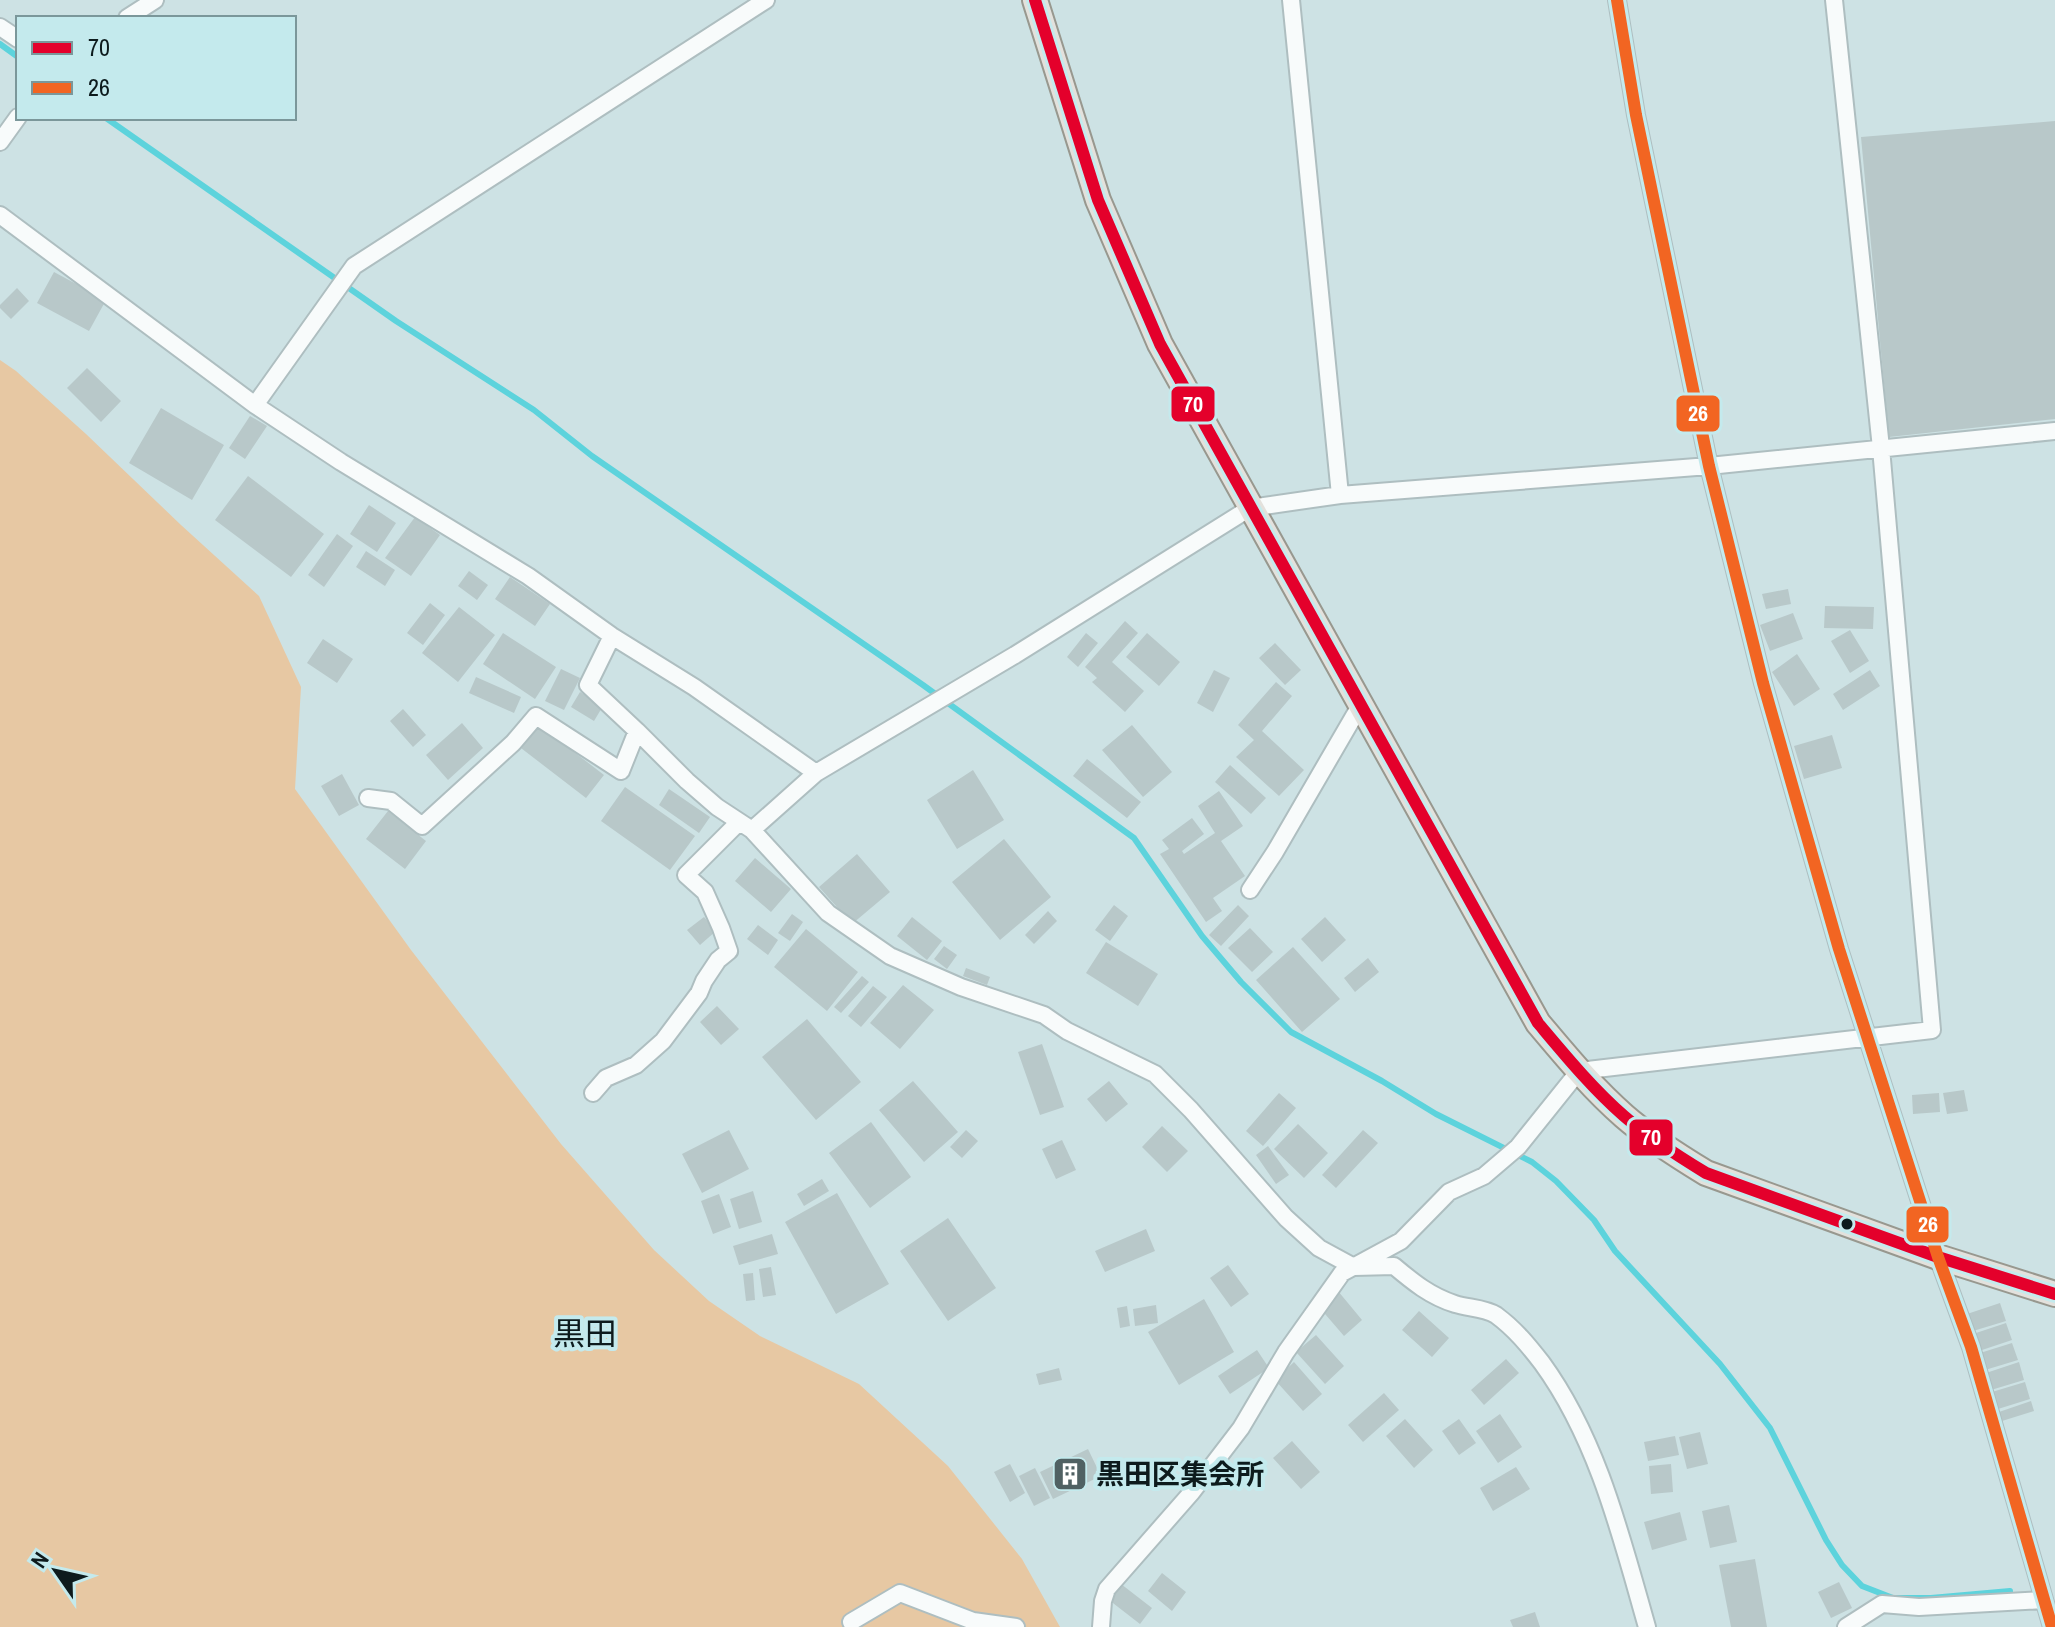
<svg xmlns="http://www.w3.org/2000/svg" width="2055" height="1627" viewBox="0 0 2055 1627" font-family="'Archivo Narrow','Noto Sans JP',sans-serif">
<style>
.green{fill:#e7c8a3}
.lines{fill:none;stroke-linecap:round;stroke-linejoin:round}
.stream{stroke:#5dd3dc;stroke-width:6}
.building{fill:#b8c8c9}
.minor-casing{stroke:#aebec0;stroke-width:20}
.primary-casing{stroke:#98988f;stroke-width:28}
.minor{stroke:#f8fbfb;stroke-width:16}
.primary{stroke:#e3e1dc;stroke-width:24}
.bus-1-casing{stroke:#c4eaed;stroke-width:18}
.bus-2-casing{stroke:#c4eaed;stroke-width:18}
.bus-1{stroke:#e4002b;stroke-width:12}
.bus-2{stroke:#f26522;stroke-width:12}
.bus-dot{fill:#0d1b1d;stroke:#c4eaed;stroke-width:3}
.labels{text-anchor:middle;stroke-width:8;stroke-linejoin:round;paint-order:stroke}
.poi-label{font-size:28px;font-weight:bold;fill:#0d1b1d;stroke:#c4eaed;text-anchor:start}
.quarter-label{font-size:32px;fill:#0d1b1d;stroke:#c4eaed}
.line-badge{stroke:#c4eaed;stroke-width:3}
.badge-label{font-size:22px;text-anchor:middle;font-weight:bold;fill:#fff}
</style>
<rect width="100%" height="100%" fill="#cde2e4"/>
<!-- green -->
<path class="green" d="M0,360L16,371L86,434L181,525L259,596L301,687L295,789L411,950L561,1144L654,1250L709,1301L760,1336L859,1384L948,1466L1022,1559L1060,1627H0Z"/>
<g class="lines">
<!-- stream -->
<path class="stream" d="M0,44L18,57
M106,118L396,321L534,410L592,456L923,685L1134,838L1202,936L1241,982L1291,1032L1382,1081L1436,1114L1532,1162L1556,1181L1594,1220L1615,1251L1720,1364L1770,1428L1826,1540L1842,1565L1862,1586L1893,1598H1931L2010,1591"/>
</g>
<!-- building -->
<path class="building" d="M2055,121V419L1889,437L1861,137Z
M54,272L106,300L89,331L37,303Z
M17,288L29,301L11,319L0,308V305Z
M87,368L121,401L101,422L67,388Z
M161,408L224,445L192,500L129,463Z
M250,416L267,426L245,459L229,448Z
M248,476L324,534L291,577L215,520Z
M369,505L396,523L377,552L350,534Z
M415,517L440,535L411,576L385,558Z
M337,534L353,546L324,587L308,575Z
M366,551L395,570L385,586L356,567Z
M469,571L488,585L477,600L458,586Z
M510,577L550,604L535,626L495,599Z
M1788,589L1791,604L1766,609L1762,594Z
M430,603L445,615L423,645L407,633Z
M1825,606L1874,607L1873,629L1824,628Z
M459,607L495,635L458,682L422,653Z
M1793,613L1803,639L1770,651L1760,625Z
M1125,621L1138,633L1112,662L1144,691L1125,712L1092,682L1097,678L1085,667Z
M1850,630L1869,661L1850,673L1831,641Z
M503,633L556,667L535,699L483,664Z
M1086,633L1098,643L1078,667L1067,657Z
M1147,633L1180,662L1159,686L1126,657Z
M323,639L353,659L337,683L307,663Z
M1275,643L1301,670L1285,685L1259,658Z
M1797,654L1820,689L1794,706L1772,672Z
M561,669L580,678L564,710L545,701Z
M1214,670L1230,678L1213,712L1197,703Z
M1870,670L1880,686L1843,710L1833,694Z
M476,677L521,697L514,713L469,693Z
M1276,682L1292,696L1262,731L1304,770L1279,796L1236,757L1254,740L1238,725Z
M580,692L603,706L594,721L571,707Z
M403,709L426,735L413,747L390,721Z
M535,722L604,775L586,798L517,745Z
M462,723L483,748L448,780L426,755Z
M1132,725L1172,772L1143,797L1102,750Z
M1832,735L1842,768L1804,779L1794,746Z
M1087,759L1141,802L1127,818L1073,776Z
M1230,765L1266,798L1251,814L1215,782Z
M973,770L1004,820L957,849L927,800Z
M342,774L359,805L339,816L321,786Z
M625,787L695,836L670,870L601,821Z
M669,789L710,817L699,833L659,805Z
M1219,791L1243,826L1221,841L1245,876L1213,898L1222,911L1206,922L1160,854L1169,849L1162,840L1192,818L1204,834L1182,851L1184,854L1215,833L1198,806Z
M388,811L426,841L405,869L366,839Z
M1004,839L1051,897L1000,940L952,882Z
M857,854L890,892L852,924L819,887Z
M755,858L791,889L771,912L735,881Z
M1114,905L1128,916L1110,941L1095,930Z
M1238,905L1249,916L1221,946L1209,935Z
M1048,911L1057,921L1034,944L1025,935Z
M792,914L803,922L790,941L778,933Z
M704,917L716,931L700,945L687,930Z
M912,917L942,941L927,960L897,936Z
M1325,917L1346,940L1322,962L1301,939Z
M758,925L778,940L768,955L747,939Z
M1250,928L1273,952L1252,972L1228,948Z
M806,929L858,972L827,1011L774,967Z
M1106,942L1158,974L1138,1006L1086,973Z
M944,946L957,955L947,969L934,959Z
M1293,947L1340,999L1302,1032L1256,980Z
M1368,958L1379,972L1355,992L1344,978Z
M966,968L990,977L987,985L963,976Z
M862,976L869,982L841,1013L834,1007Z
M903,985L934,1010L900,1049L870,1023Z
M873,986L887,997L861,1027L848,1016Z
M717,1006L739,1029L721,1045L700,1022Z
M807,1019L861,1082L816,1120L762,1057Z
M1042,1044L1064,1107L1040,1115L1018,1052Z
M913,1081L958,1132L924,1162L879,1110Z
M1109,1081L1128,1104L1106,1122L1087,1099Z
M1964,1090L1968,1111L1947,1114L1943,1093Z
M1279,1093L1296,1108L1263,1146L1246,1131Z
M1939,1093L1940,1112L1913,1114L1912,1095Z
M871,1122L911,1177L870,1208L829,1153Z
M1298,1124L1328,1153L1304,1178L1274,1149Z
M1162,1126L1188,1151L1167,1172L1142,1147Z
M729,1130L749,1169L702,1193L682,1154Z
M966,1130L978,1141L962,1158L950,1147Z
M1363,1130L1378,1143L1336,1188L1322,1175Z
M1062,1140L1076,1170L1056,1179L1042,1149Z
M1268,1146L1289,1175L1276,1184L1256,1155Z
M822,1179L829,1191L804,1206L797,1194Z
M753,1191L762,1222L739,1229L730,1199Z
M837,1193L889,1284L836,1314L785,1222Z
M719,1194L731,1227L713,1234L701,1201Z
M948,1218L996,1288L948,1321L900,1251Z
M1146,1229L1155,1251L1105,1272L1095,1251Z
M772,1234L778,1254L739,1265L733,1246Z
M1228,1265L1249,1294L1231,1307L1210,1278Z
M771,1267L776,1295L763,1297L759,1269Z
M753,1273L755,1300L746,1301L743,1274Z
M1338,1291L1362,1320L1344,1336L1319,1307Z
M1204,1299L1234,1352L1179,1385L1148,1332Z
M2000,1303L2006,1321L1973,1331L1967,1314Z
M1156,1305L1158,1323L1135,1326L1133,1309Z
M1127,1306L1130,1326L1120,1328L1117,1308Z
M1419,1311L1449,1338L1432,1357L1402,1330Z
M2006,1323L2012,1340L1979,1351L1973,1334Z
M1316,1335L1344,1366L1325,1384L1296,1352Z
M2012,1343L2018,1360L1985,1370L1980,1353Z
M1257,1350L1269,1368L1230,1394L1218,1376Z
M1506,1359L1519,1373L1484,1405L1471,1390Z
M1294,1362L1322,1394L1303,1411L1275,1380Z
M2019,1362L2024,1380L1991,1390L1986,1373Z
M1059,1368L1062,1380L1039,1385L1036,1374Z
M2025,1382L2030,1399L1998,1409L1992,1392Z
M1384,1393L1399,1410L1363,1442L1348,1425Z
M2031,1401L2034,1411L2002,1421L1999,1412Z
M1500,1414L1522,1447L1498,1463L1476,1431Z
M1405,1419L1433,1450L1414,1468L1386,1436Z
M1459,1419L1476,1443L1459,1455L1442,1431Z
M1700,1432L1708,1464L1687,1469L1679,1437Z
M1675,1436L1679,1455L1648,1461L1644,1442Z
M1292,1441L1320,1472L1301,1489L1273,1458Z
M1088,1449L1101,1476L1053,1499L1040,1472Z
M1010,1464L1025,1493L1010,1502L994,1472Z
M1671,1464L1673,1492L1651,1494L1649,1466Z
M1516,1467L1530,1489L1493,1511L1480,1488Z
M1035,1468L1050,1498L1034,1506L1019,1476Z
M1729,1505L1737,1542L1710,1548L1702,1511Z
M1680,1512L1687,1540L1652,1550L1644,1522Z
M1755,1559L1767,1627H1731L1719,1565Z
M1162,1573L1186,1592L1172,1611L1148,1591Z
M1839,1582L1852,1608L1831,1618L1818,1592Z
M1121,1584L1152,1608L1140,1624L1109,1600Z
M1535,1612L1540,1627H1513L1510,1620Z"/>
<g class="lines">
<!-- minor casing -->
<g class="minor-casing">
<path id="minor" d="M1291,0L1340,495
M1617,0L1636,115L1709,466L1763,683L1839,949L1938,1257L1971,1347L2052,1627
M127,18L155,0
M0,27L18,39
M0,142L18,117
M0,215L255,405L341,462L528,576L612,636L694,687L816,773
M255,405L354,266L766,0
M612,636L588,685L637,731L687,781L717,807L752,830L828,913L890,956L961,987L1044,1015L1067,1031L1155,1074L1191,1110L1286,1218L1319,1248L1354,1267L1394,1266C1413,1282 1430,1296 1455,1304C1468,1308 1485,1308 1496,1315C1515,1329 1528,1345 1542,1363C1598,1440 1621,1536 1647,1627
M368,798L391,801L422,826L513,743L536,716L621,771L637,731
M752,830L816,773L1015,655L1250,508L1340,495L1709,466L2055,431
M1250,890L1275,852L1361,704
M593,1093L606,1078L636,1065L663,1041L699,993L704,981L718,960L729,951L721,928L705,892L686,875L739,822
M851,1622L900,1593L973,1621L1016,1627
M1101,1627L1103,1601L1107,1589L1192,1492L1241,1428L1286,1352L1342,1273L1401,1241L1449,1192L1484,1176L1518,1147L1579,1071L1932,1030L1881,448L1834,0
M1846,1627L1882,1604L1919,1607L2043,1600"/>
</g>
<!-- primary casing -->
<g class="primary-casing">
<path id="primary" d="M1035,0L1098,200L1160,344L1538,1023C1565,1055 1592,1088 1624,1116C1648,1137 1678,1156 1706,1173L1938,1257L2055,1294"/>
</g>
<!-- minor -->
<use href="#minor" class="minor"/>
<!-- primary -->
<use href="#primary" class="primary"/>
<!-- bus-1 casing -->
<g class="bus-1-casing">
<path id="bus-1" d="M1035,0L1098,200L1160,344L1538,1023C1565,1055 1592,1088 1624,1116C1648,1137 1678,1156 1706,1173L1938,1257L2055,1294"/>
</g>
<!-- bus-2 casing -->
<g class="bus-2-casing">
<path id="bus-2" d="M1617,0L1636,115L1709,466L1763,683L1839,949L1938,1257L1971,1347L2052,1627"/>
</g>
<!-- bus-1 -->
<use href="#bus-1" class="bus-1"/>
<!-- bus-2 -->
<use href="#bus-2" class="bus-2"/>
</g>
<!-- icons -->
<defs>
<g id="building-square" transform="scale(1.8)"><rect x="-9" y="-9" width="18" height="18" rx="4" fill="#506163" stroke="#c4eaed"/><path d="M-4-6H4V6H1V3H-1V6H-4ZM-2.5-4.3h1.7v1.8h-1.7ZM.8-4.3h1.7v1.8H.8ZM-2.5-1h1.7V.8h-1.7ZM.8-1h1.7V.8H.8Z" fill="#fff"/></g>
</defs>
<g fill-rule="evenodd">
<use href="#building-square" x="1070" y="1474"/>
</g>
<!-- markers -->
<circle class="bus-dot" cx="1847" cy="1224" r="7"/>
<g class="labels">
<!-- poi labels -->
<g class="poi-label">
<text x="1096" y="1484">黒田区集会所</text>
</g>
<!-- quarter labels -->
<g class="quarter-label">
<text x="585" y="1345">黒田</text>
</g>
</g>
<g class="line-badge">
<rect x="1170" y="385" width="46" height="38" rx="8" fill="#e4002b"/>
<rect x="1675" y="394" width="46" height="39" rx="8" fill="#f26522"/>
<rect x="1628" y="1118" width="46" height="39" rx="8" fill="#e4002b"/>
<rect x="1905" y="1205" width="45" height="39" rx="8" fill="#f26522"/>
</g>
<g class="badge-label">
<text x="1193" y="412">70</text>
<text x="1698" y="421">26</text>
<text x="1651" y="1145">70</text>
<text x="1928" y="1232">26</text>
</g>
<!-- legend -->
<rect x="16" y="16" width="280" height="104" fill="#c4eaed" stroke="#7b979a" stroke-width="2"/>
<rect x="32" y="42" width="40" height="12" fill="#e4002b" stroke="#7b979a" stroke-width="2"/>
<text x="88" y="56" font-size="24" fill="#0d1b1d">70</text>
<rect x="32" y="82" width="40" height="12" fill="#f26522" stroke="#7b979a" stroke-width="2"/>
<text x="88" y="96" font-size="24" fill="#0d1b1d">26</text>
<!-- north arrow -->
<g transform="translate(56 1571) rotate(304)" stroke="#c4eaed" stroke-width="6" paint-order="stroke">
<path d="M0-6L14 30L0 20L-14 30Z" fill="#0d1b1d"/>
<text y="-12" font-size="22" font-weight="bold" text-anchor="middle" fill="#0d1b1d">N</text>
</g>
</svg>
